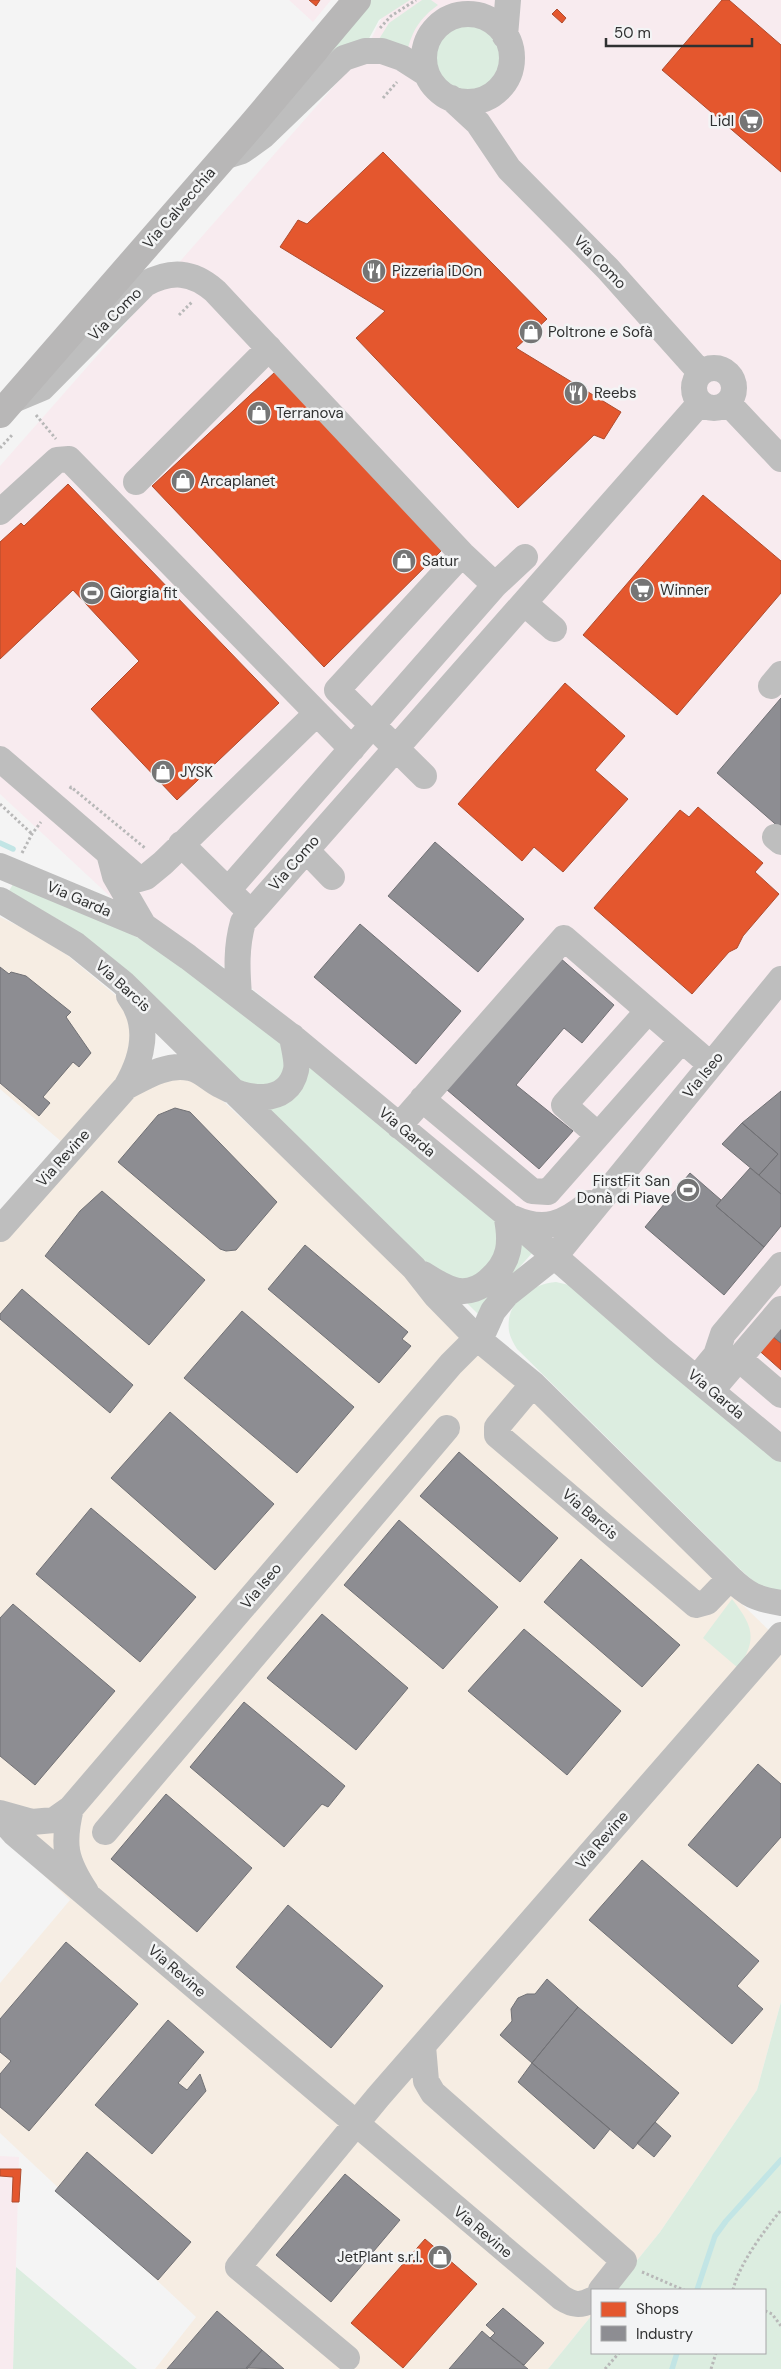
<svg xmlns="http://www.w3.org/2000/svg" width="781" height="2369" viewBox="0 0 781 2369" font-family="'DM Sans',sans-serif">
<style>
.commercial{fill:#f8ebef}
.industrial{fill:#f6ede3}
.green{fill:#dcede0}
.shops{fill:#e4572e;stroke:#ae4c2f}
.industry{fill:#8d8d92;stroke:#717175}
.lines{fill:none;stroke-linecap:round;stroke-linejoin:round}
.stream{stroke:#c2e5e5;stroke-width:5.5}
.path{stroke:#b8b8b8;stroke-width:3;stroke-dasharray:2.5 2.5;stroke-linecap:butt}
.minor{stroke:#bebebe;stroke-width:26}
.major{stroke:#b8b7b7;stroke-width:28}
.labels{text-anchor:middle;stroke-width:5;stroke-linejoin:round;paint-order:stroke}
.poi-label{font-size:15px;fill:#303131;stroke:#f3f4f5;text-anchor:start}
.street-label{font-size:15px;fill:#303131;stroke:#f3f4f5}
</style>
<rect width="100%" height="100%" fill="#f4f4f4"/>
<!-- commercial -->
<path class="commercial" d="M289,0H331L313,22Z
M391,0H781V1438L286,1016L232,972L161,925L115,901L0,794V466L365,51Z
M0,2156L19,2157L13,2369H0Z"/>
<!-- industrial -->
<path class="industrial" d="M0,917L31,932L67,955L120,999L131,1012L129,1072L195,1075L294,1167L781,1642V2002L757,2090L660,2232L613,2290H592V2315L548,2369H155L196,2317L0,2133V1983L70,1900L0,1834V1211L63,1143L0,1089Z"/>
<!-- green -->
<path class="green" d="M371,0H410L379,20L366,44L300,84Z
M422,0H431L438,5C420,18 412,31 407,52L376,44L389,23Z
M433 57a35 35 0 1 1 70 0a35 35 0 1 1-70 0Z
M13,884L107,922L150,944L279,1040L496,1222C510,1257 491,1266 465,1284L434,1270L64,923L9,891Z
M519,1240L533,1252L478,1314L465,1301Z
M556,1282L569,1285L781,1460V1594L757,1584L743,1572L517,1349C514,1344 510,1337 509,1331C505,1302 531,1284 556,1282Z
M732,1599C753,1626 758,1639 738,1668L703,1638Z
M781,2002V2369H548L592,2315V2353H765V2290H613L660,2232L757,2090Z
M16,2267L137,2369H13Z"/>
<!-- shops -->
<path class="shops" d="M309,0H320L316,6Z
M722,0H729L781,45V172L662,70Z
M557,9L566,18L562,23L552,14Z
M383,152L547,319L516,348L621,412L604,439L594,435L518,508L356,338L385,311L280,247L298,220L307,224Z
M275,372L443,549L324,667L152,486Z
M68,484L279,703L177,800L91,709L139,661L73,590L0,659V542L21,523L24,526Z
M703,495L781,561V593L677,715L583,635Z
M565,683L625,736L595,770L628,799L563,872L534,847L522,861L458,804Z
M698,807L763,863L755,872L779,894L743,936L737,948L729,952L692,994L594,908L680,810L689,817Z
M767,1332L781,1343V1370L754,1346Z
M0,2169H21L19,2202H12L13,2177L0,2176Z
M425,2239L477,2284L403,2368L351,2323Z"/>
<!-- industry -->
<path class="industry" d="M781,698V829L717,773Z
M435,842L524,919L478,972L388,896Z
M360,924L461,1011L416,1064L314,977Z
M559,957L614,1005L582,1043L564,1028L516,1085L573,1131L539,1169L446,1089Z
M0,967L9,974L11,972L26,976L71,1012L66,1017L91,1053L79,1067L73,1062L43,1097L50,1103L39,1116L0,1083Z
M781,1091V1194L759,1175L778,1154L742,1123Z
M175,1108L190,1112L277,1202L236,1250L226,1251L220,1249L118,1162L158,1115Z
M742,1123L778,1154L759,1175L722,1144Z
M750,1168L781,1194V1226L764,1247L716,1206Z
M690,1173L721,1200L716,1206L764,1247L724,1295L645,1227Z
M102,1191L205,1280L149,1345L45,1256L80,1211Z
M305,1245L408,1332L402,1339L411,1346L379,1383L268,1289Z
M22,1289L133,1385L110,1413L0,1319V1314Z
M242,1311L354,1407L297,1473L184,1378Z
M781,1316V1343L767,1332Z
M170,1412L274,1504L215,1570L111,1478Z
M459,1452L558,1538L520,1582L420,1496Z
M91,1508L196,1597L140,1662L36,1574Z
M399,1520L498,1607L443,1669L344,1585Z
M581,1559L680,1645L642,1687L544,1602Z
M13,1604L115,1691L35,1785L0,1756V1618Z
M322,1614L408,1688L356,1750L267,1678Z
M524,1629L621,1711L567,1775L468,1691Z
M244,1702L345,1786L328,1807L322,1804L284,1847L190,1767Z
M758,1764L781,1784V1837L737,1887L688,1845Z
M166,1794L252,1868L197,1932L111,1859Z
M642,1860L759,1961L737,1986L763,2009L732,2044L589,1920Z
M288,1905L383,1986L331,2048L236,1967Z
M66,1942L138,2004L29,2131L0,2107V2074L11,2061L0,2052V2019Z
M547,1979L578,2007L532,2063L500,2035L512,2021L511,2009L518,1998L527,1994H535Z
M578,2007L679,2093L633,2149L532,2063Z
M168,2020L204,2052L178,2083L187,2090L200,2074L206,2091L152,2154L95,2105Z
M532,2063L610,2129L594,2149L518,2082Z
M655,2122L671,2136L654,2157L637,2143Z
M87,2152L191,2242L158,2280L55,2191Z
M345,2174L400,2220L331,2302L276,2255Z
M503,2308L544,2343L524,2365L490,2338L495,2333L486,2325Z
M217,2311L262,2350L247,2369H167Z
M482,2331L490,2338L528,2369H449Z
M262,2350L284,2369L246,2368Z"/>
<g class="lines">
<!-- stream -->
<path class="stream" d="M0,843L13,849
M697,2290L715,2236L726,2221L781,2160
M672,2369L677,2353"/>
<!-- path -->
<path class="path" d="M380,28L391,16L416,0
M383,98L397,82
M179,315L193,301
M36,415L56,439
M0,448L13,434
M70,789L71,787L145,848
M0,804L32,834
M22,853L32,834L41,822
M642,2272L684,2290
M733,2290C739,2264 764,2231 781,2210
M765,2311L772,2314L781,2326
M605,2369L619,2353
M711,2369L716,2353"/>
<!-- minor -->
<path class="minor" d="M424 58a44 44 0 1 1 88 0a44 44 0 1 1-88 0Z
M505,36L508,0
M451,98L478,123L509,169L608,269L700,372
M226,156L242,151L263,136L344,58L365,51H382L402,58L427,74
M694 388a20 20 0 1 1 40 0a20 20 0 1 1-40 0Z
M11,401L42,388L145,284C171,270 192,271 215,291L462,554L495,585
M728,403L781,459
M136,482L269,348
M0,512L57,460L69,459L352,749
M524,603L554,629
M771,686L781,674
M0,759L139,879L146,877L163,863L317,713
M424,776L337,690L462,554
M775,837L781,842
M181,844L241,903
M306,850L332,877
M110,857L115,876L144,926
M0,866L144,926L188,957L295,1039L506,1214L663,1351L781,1449
M228,890L495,585L525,557
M0,900L76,945L123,983L414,1268L436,1296L477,1338L533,1384L730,1578C748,1595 756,1599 781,1603
M239,995C237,969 236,947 243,922L700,403
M126,1087C145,1077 167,1063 190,1068C201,1070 210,1080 220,1085C244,1099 288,1108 296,1070C298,1061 293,1046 292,1036
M422,1099L532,1191L548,1192L682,1040
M399,1126L564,938L711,1065
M598,1135L564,1105L648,1011
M513,1218C544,1232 564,1224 589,1203
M0,1229L126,1087C143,1058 151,1025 129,996
M423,1274C435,1281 445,1289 459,1291C469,1292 480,1288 488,1281C511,1262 512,1242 506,1214
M738,1358L781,1395
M697,1378L716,1355L723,1334L781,1265
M533,1384L497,1427V1435L696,1605L707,1602L730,1578
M712,1390L781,1309
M0,1813L32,1822L54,1820L71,1808
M0,1817L14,1833L562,2298C573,2305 580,2306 592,2300
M105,1832L447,1428
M86,1892C65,1860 62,1845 71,1808L451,1364L484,1331L493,1311L507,1294L555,1256L781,979
M423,2046L426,2081L433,2093L624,2261L601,2290
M347,2358L238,2267L378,2097L781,1635"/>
<!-- major -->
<path class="major" d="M0,414L250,127L357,0"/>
</g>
<!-- icons -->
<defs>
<g id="supermarket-disc" transform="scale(1.25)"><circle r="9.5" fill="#757575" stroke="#f3f4f5"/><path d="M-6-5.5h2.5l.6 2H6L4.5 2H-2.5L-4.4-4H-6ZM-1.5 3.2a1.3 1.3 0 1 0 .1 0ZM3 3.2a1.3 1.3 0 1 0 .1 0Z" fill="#fff"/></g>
<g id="restaurant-disc" transform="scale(1.25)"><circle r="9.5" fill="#757575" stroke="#f3f4f5"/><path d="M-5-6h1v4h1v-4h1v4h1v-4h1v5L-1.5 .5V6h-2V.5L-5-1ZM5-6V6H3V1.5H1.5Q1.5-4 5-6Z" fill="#fff"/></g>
<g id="shop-disc" transform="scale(1.25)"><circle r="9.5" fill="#757575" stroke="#f3f4f5"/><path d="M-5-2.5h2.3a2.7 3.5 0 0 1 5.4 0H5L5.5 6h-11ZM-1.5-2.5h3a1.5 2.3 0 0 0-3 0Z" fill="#fff"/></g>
<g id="stadium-disc" transform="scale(1.25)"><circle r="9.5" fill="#757575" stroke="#f3f4f5"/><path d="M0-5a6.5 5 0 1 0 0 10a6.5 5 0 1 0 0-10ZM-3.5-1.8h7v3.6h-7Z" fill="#fff"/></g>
</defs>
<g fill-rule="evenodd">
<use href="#supermarket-disc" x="751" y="121"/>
<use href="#restaurant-disc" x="374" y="271"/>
<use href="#shop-disc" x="531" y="332"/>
<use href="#restaurant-disc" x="576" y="393"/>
<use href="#shop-disc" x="259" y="413"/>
<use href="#shop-disc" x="183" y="481"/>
<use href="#shop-disc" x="404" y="561"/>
<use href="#supermarket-disc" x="642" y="590"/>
<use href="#stadium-disc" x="92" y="593"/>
<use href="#shop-disc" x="163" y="772"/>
<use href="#stadium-disc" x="688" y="1190"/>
<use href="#shop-disc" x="440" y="2257"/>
</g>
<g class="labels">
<!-- poi labels -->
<g class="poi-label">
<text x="734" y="126" text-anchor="end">Lidl</text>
<text x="392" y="276">Pizzeria iDOn</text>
<text x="548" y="337">Poltrone e Sofà</text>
<text x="594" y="398">Reebs</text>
<text x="276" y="418">Terranova</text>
<text x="200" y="486">Arcaplanet</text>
<text x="422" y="566">Satur</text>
<text x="660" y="595">Winner</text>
<text x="110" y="598">Giorgia fit</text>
<text x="180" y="777">JYSK</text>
<text x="670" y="1186" text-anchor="end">FirstFit San<tspan x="670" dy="17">Donà di Piave</tspan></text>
<text x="422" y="2262" text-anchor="end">JetPlant s.r.l.</text>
</g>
<!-- street labels -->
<g class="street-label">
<text transform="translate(179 208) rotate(-49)" y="5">Via Calvecchia</text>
<text transform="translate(600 262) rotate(46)" y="5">Via Como</text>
<text transform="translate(115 314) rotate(-45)" y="5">Via Como</text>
<text transform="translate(294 863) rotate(-49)" y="5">Via Como</text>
<text transform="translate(79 899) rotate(23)" y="5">Via Garda</text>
<text transform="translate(123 986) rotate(42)" y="5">Via Barcis</text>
<text transform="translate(703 1075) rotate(-51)" y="5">Via Iseo</text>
<text transform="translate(407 1132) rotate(40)" y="5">Via Garda</text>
<text transform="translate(63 1158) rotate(-48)" y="5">Via Revine</text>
<text transform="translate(716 1394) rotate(40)" y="5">Via Garda</text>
<text transform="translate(590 1514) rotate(41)" y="5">Via Barcis</text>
<text transform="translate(261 1586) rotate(-50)" y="5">Via Iseo</text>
<text transform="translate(602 1840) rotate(-49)" y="5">Via Revine</text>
<text transform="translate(177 1971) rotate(41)" y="5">Via Revine</text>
<text transform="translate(483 2232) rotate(40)" y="5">Via Revine</text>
</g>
</g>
<!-- legend -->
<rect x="591" y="2289" width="175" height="65" fill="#f3f4f5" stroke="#a5a6a7"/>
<rect x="601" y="2302" width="25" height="15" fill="#e4572e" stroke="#a5a6a7"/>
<text x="636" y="2314" font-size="15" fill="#303131">Shops</text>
<rect x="601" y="2326" width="25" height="15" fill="#8d8d92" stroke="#a5a6a7"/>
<text x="636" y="2339" font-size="15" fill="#303131">Industry</text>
<!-- scale -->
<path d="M606 38v8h146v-8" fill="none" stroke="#303131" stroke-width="2.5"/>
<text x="614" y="38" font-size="15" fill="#303131" stroke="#f3f4f5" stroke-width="4" paint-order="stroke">50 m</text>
</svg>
